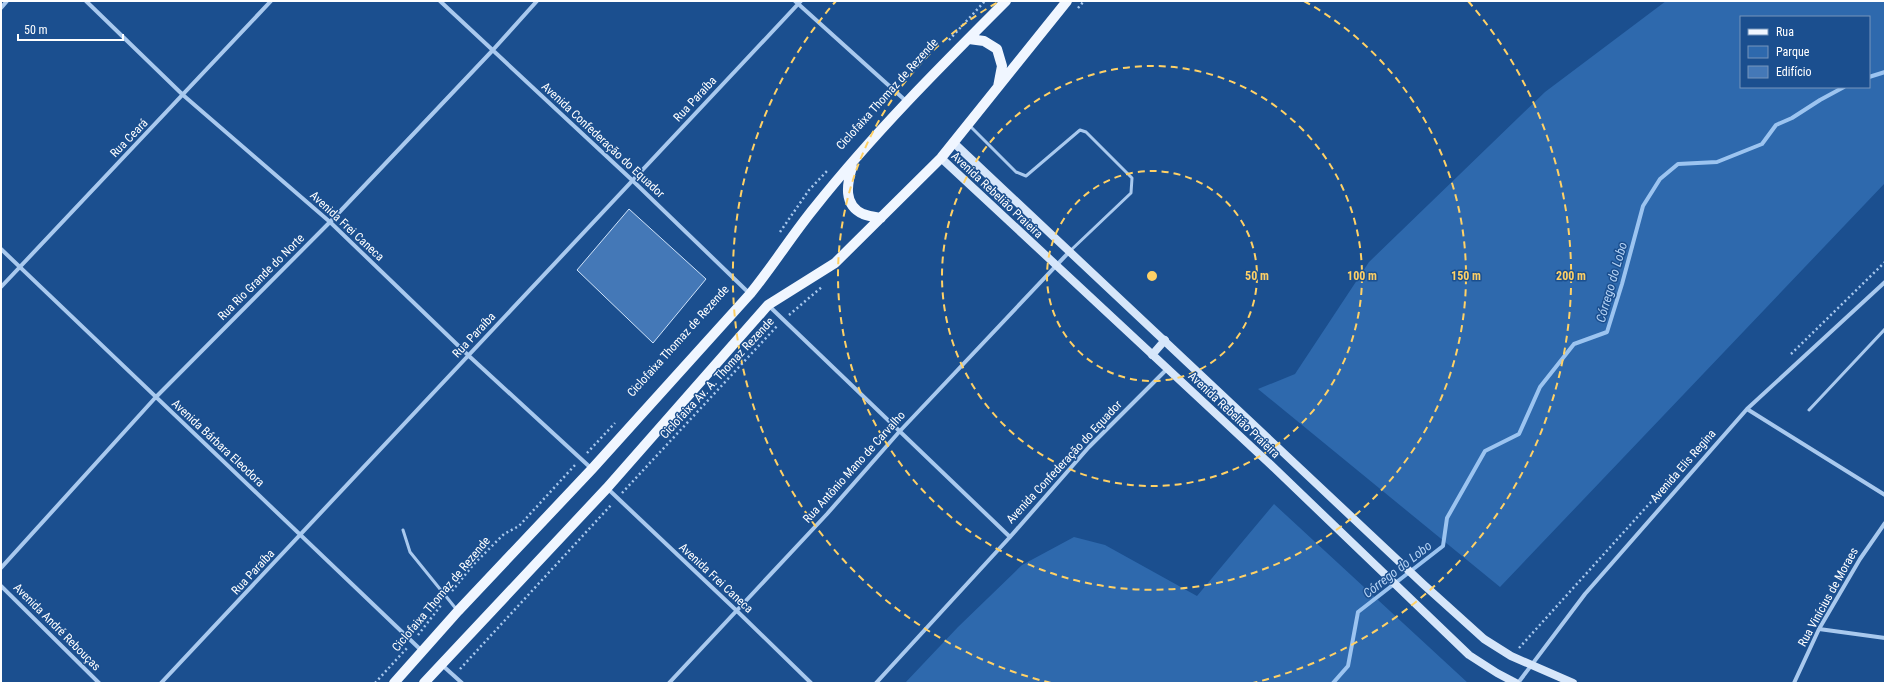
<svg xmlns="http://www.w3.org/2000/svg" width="1886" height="684" viewBox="0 0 1886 684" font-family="'Roboto Condensed',sans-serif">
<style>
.green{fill:#2e69ad;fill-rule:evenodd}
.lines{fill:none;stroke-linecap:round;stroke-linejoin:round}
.stream{stroke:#9cc4f0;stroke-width:4}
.building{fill:#4478b7;stroke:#cfe3fa}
.path{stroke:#a9c9ee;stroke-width:2.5;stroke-dasharray:2 3;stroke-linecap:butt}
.lane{stroke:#a9c9ee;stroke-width:3}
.street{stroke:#a9c9ee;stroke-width:4}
.secondary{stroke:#d6e6fa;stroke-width:8}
.primary{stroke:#f0f6ff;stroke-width:10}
.ring{fill:none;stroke:#ffd166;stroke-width:2;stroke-dasharray:7 5}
.labels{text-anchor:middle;stroke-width:3;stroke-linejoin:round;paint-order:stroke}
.street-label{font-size:12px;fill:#fff;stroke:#1b4f8f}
.water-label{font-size:13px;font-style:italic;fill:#b5d3f5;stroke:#1b4f8f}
.centre{fill:#ffd166;stroke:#1b4f8f;stroke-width:2}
.ring-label{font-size:12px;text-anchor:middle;font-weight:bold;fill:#ffd166;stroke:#1b4f8f;stroke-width:3;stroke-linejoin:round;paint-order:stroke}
</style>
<rect width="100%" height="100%" fill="#1b4f8f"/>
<!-- green -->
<path class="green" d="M1666,1H1885V183L1500,587L1258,389L1295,374L1369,262L1545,92ZM1741,17H1869V87H1741Z
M1274,504L1468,683H905L958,627L1022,565L1074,537L1105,545L1197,596Z"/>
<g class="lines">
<!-- stream -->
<path class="stream" d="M1869,77L1885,72
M1333,683L1348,666L1358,612L1443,546L1447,518L1485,451L1519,434L1540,387L1574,344L1607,332L1622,284L1643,206L1660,179L1678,164L1717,162L1762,144L1776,125L1792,118L1820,100L1844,87"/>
</g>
<!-- building -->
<path class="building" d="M629,209L706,279L653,343L577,270Z"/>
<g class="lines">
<!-- path -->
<path class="path" d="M1078,8L1084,1
M949,40L985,1
M780,232L809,190L827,171
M789,315L823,286
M1791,354L1885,262
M587,453L615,423
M622,493L778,325
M452,591L474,564L504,534L519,526L575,465
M418,635L442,604
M1519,648L1678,472
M460,669L612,504
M375,683L407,648"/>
<!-- lane -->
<path class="lane" d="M970,126L1016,172L1026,176L1080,130L1086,132L1132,178L1131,193L1070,251
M1809,410L1885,329
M403,530L410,552L457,610"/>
<!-- street -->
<path class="street" d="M86,1L183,95L330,222L469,356L592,469
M440,1L632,180L750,294
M795,1L906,101
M1,8L7,1
M1,249L422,651
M1,287L271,1
M768,305L1010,537L1089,447L1167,369
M1747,409L1885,495
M607,488L737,611L811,683
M1,568L155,398L330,222L492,51L537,1
M1,586L99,683
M1819,629L1885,638
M442,665L462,683
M161,683L801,1
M669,683L827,514L899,432L1070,251
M876,683L1010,537
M1518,683L1585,594L1747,409L1885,282
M1794,683L1819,629L1860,559L1885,523"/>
<!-- secondary -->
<path class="secondary" d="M954,143L1423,584L1484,639L1511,656L1573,683
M941,158L1270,464L1469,655L1497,673L1516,683
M1152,355L1165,340"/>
<!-- primary -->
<path class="primary" d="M969,39L984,41L997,49L1002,66L998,87
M852,167C847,184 843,205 863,214C868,216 875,217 881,218
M394,683L458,611L592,469L750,294C773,266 792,235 815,207C873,134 940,67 1006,1
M424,683L607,488L768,305L835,263L941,158L1067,1"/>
</g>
<!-- distance rings -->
<g class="ring">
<circle cx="1152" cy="276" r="105"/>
<circle cx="1152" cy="276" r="210"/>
<path d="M1304 1A314 314 0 1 1 1000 1"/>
<path d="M1051 683A419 419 0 0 1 836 1M1468 1A419 419 0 0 1 1253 683"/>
</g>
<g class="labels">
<!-- street labels -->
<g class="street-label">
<text transform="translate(887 94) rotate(-48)" y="4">Ciclofaixa Thomaz de Rezende</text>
<text transform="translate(695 99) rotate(-47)" y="4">Rua Paraíba</text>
<text transform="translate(129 138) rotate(-46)" y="4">Rua Ceará</text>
<text transform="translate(603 140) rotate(43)" y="4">Avenida Confederação do Equador</text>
<text transform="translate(997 195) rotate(43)" y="4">Avenida Rebelião Praieira</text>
<text transform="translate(347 226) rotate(43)" y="4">Avenida Frei Caneca</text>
<text transform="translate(261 277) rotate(-45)" y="4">Rua Rio Grande do Norte</text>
<text transform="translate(474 335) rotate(-47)" y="4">Rua Paraíba</text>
<text transform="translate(678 341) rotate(-48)" y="4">Ciclofaixa Thomaz de Rezende</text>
<text transform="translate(717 378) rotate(-47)" y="4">Ciclofaixa Av. A. Thomaz Rezende</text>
<text transform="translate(1234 415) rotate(43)" y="4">Avenida Rebelião Praieira</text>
<text transform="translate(218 443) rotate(43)" y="4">Avenida Bárbara Eleodora</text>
<text transform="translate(1064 462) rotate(-47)" y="4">Avenida Confederação do Equador</text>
<text transform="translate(1683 466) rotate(-49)" y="4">Avenida Elis Regina</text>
<text transform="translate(854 467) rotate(-48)" y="4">Rua Antônio Mano de Carvalho</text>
<text transform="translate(253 572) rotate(-47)" y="4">Rua Paraíba</text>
<text transform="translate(716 578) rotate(43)" y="4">Avenida Frei Caneca</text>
<text transform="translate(441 594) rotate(-50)" y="4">Ciclofaixa Thomaz de Rezende</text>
<text transform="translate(1828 597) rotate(-61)" y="4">Rua Vinícius de Moraes</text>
<text transform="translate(57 627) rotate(45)" y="4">Avenida André Rebouças</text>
</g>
<!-- water labels -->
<g class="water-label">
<text transform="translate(1611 282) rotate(-74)" y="5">Córrego do Lobo</text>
<text transform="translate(1397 569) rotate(-38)" y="5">Córrego do Lobo</text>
</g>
</g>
<circle cx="1152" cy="276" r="6" class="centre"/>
<g class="ring-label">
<text x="1257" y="280">50 m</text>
<text x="1362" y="280">100 m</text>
<text x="1466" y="280">150 m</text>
<text x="1571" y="280">200 m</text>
</g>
<!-- border -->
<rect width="1886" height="684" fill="none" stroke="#ffffff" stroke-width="4"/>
<!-- legend -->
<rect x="1740" y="16" width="130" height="72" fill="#1b4f8f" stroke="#7695bc"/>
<rect x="1748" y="29" width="20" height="6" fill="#f0f6ff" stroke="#7695bc"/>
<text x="1776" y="36" font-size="12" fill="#ffffff">Rua</text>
<rect x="1748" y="46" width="20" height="12" fill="#2e69ad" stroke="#7695bc"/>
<text x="1776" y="56" font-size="12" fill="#ffffff">Parque</text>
<rect x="1748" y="66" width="20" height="12" fill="#4478b7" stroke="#7695bc"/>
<text x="1776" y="76" font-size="12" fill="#ffffff">Edifício</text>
<!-- scale -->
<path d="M18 34v6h105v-6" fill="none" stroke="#ffffff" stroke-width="2"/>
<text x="24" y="34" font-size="12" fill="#ffffff" stroke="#1b4f8f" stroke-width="3" paint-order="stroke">50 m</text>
</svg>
